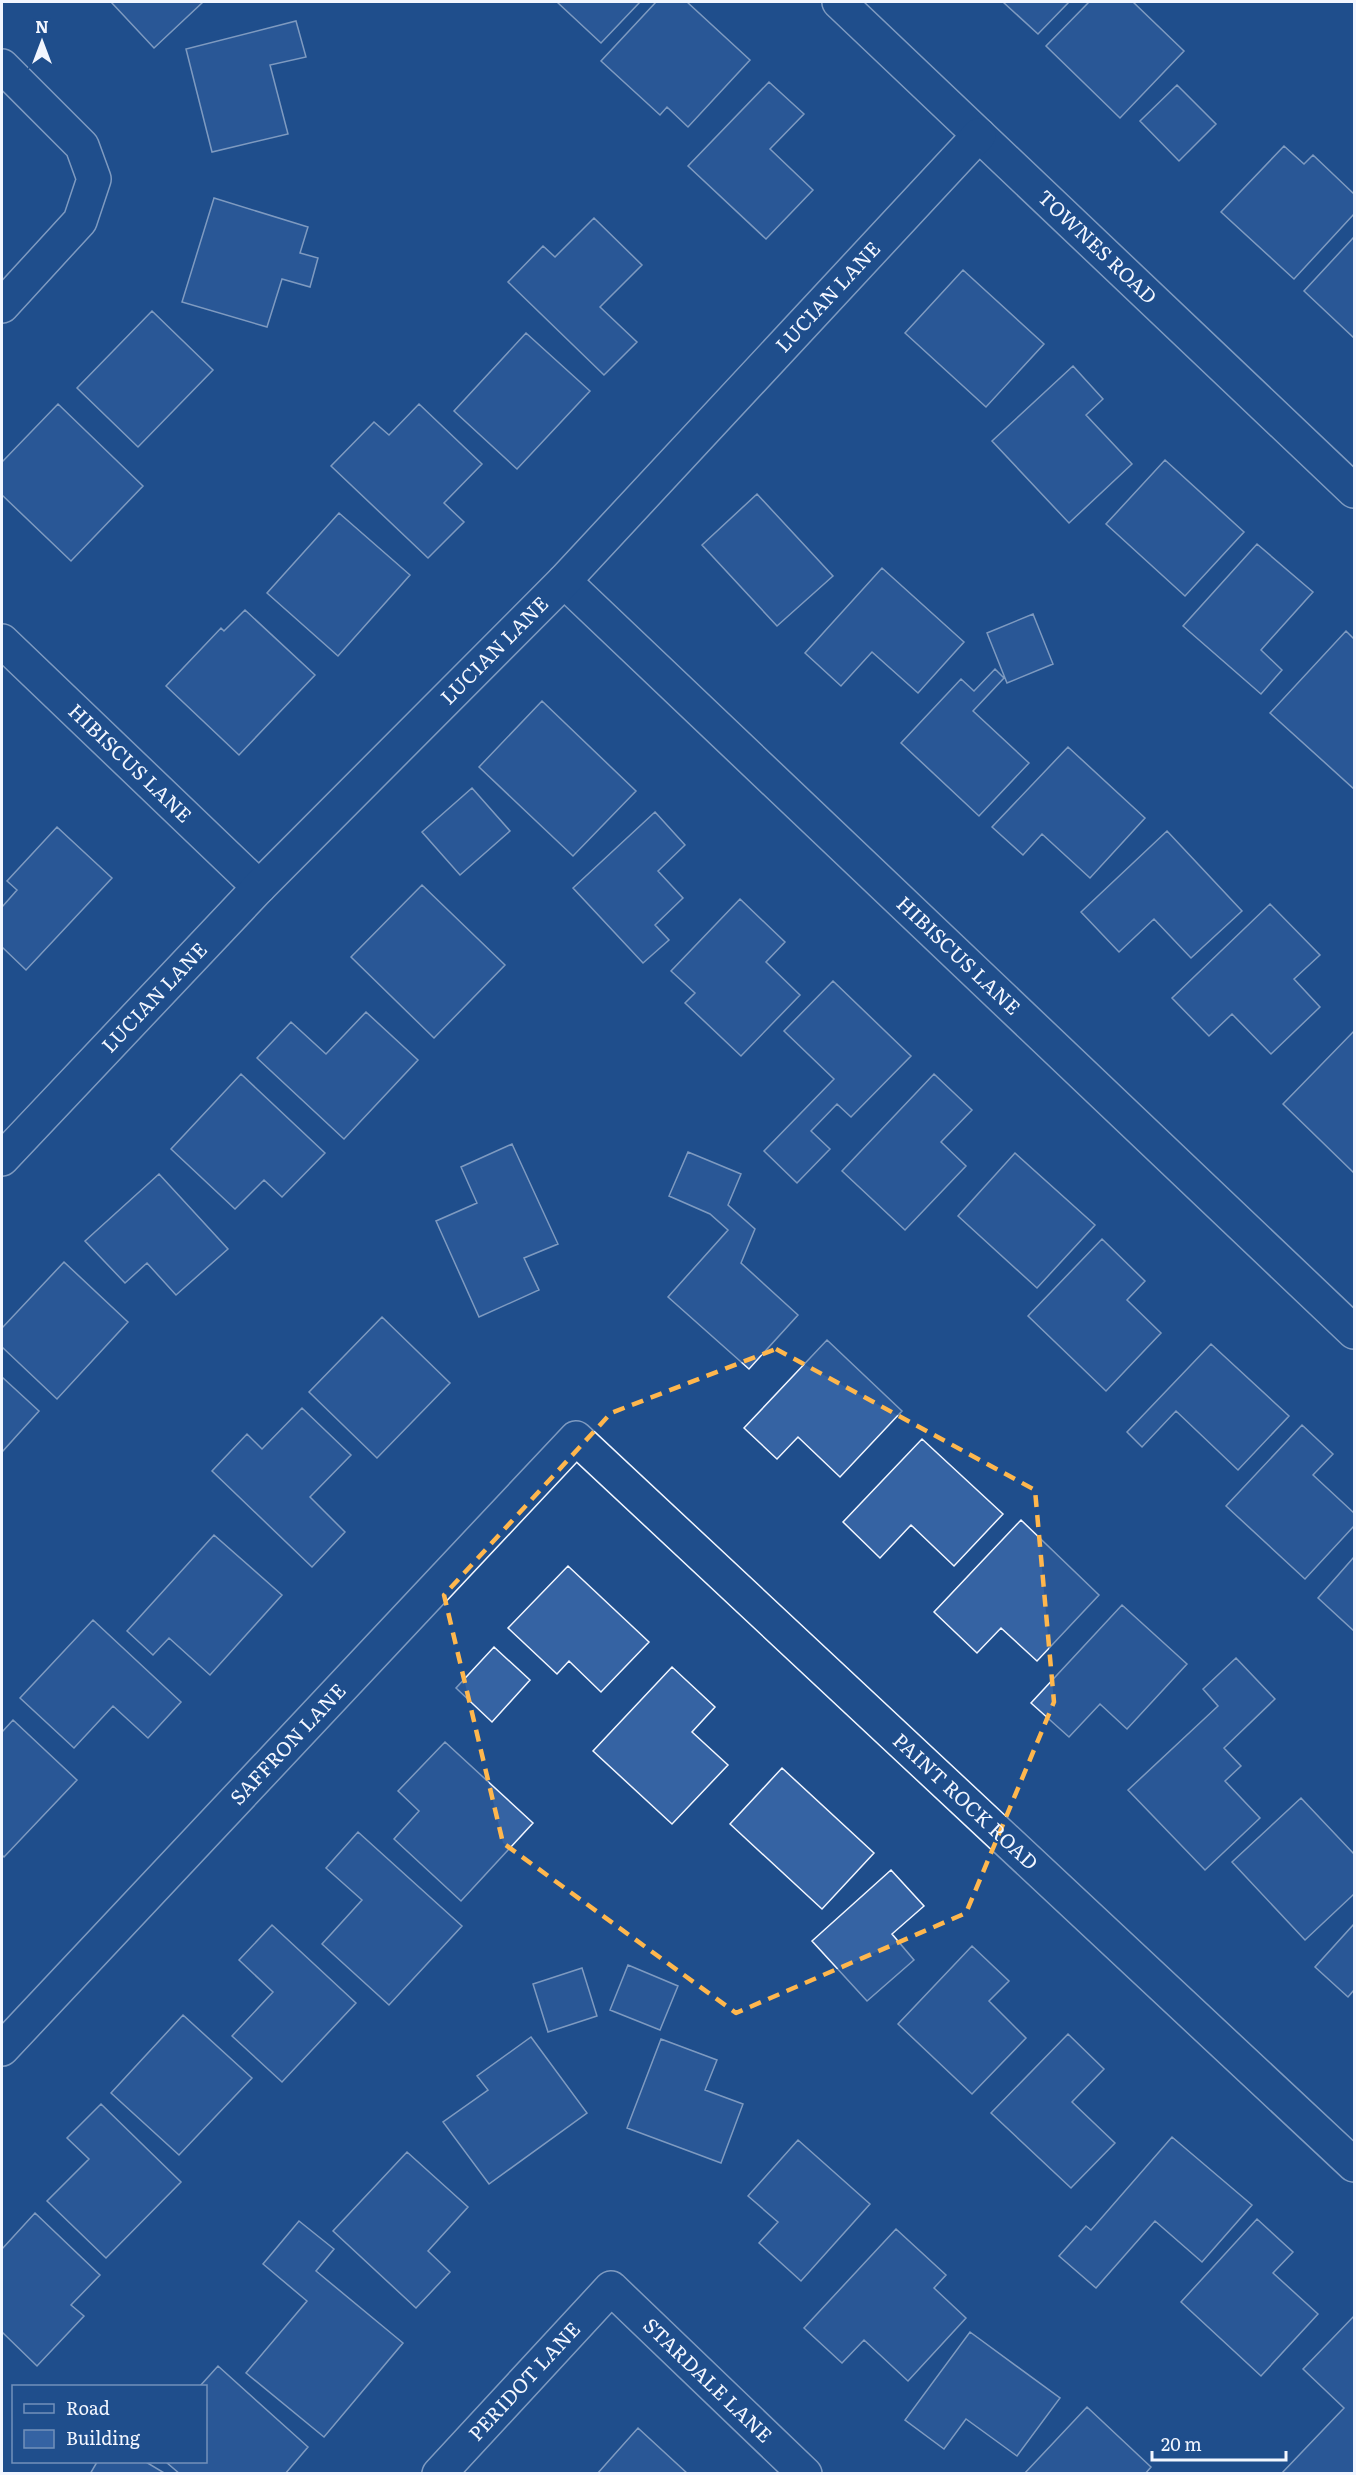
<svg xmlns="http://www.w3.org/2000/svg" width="1356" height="2475" viewBox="0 0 1356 2475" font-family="Literata,serif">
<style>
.building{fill:#3563a3;stroke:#f2f6ff;stroke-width:1.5}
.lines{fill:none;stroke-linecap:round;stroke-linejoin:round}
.minor-casing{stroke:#f2f6ff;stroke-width:36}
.minor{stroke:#1f4e8c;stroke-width:33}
.marked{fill:none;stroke:#ffb74d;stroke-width:4.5;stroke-dasharray:12 8;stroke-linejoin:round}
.labels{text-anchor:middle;stroke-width:4.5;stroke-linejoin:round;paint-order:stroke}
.street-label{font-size:20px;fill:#f2f6ff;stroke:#1f4e8c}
</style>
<rect width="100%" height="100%" fill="#1f4e8c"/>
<!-- building -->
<path class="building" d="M111,2H203L154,48Z
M557,2H640L601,43Z
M656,2H687L750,60L688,127L667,107L660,115L601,61Z
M1003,2H1069L1038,34Z
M1089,2H1133L1184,51L1120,118L1046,46Z
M296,21L306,57L270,65L288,134L212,152L186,49Z
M769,82L804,114L770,149L813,190L766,239L688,166Z
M1177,85L1216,124L1179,161L1140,121Z
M1284,146L1304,164L1313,155L1354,194V214L1294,279L1221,212Z
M214,198L308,227L300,253L318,258L310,287L282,279L267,327L182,302Z
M594,218L642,265L600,307L637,342L604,375L508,282L543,246L555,257Z
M1354,237V338L1304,291Z
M963,270L1044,344L986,407L905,333Z
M152,311L213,370L138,447L77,388Z
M526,333L590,391L517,469L454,411Z
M1073,366L1103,399L1086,415L1132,464L1069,523L992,441Z
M58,404L143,486L71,561L2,495V462Z
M419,404L482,464L444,503L464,522L428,558L331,466L374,422L389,435Z
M1165,460L1244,532L1185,596L1106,524Z
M757,494L833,576L777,626L702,545Z
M339,513L410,575L338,656L267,593Z
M1257,544L1313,592L1261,650L1282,670L1261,694L1183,626Z
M882,568L964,642L918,693L872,652L841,686L805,653Z
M245,610L315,675L239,755L166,686L221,628L224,631Z
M1033,614L1053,664L1007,683L987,633Z
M1346,631L1354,639V789L1270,713Z
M995,669L1004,678L973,711L1029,763L979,816L901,743L961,679L974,691Z
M542,701L636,791L573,856L479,767Z
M1068,747L1145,818L1090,878L1042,834L1023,855L992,827Z
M472,788L510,831L460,875L422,832Z
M655,812L685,845L658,871L683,898L655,925L669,940L643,963L573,888Z
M57,827L112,878L26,970L2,947V907L17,890L7,881Z
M1167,831L1242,911L1191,958L1154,919L1119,952L1081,912Z
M422,885L505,965L434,1038L351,957Z
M740,899L785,942L766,962L800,995L741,1056L685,1003L695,993L671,971Z
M1270,904L1320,955L1294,979L1320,1007L1271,1054L1232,1014L1209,1036L1172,998Z
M833,981L911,1056L851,1117L837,1104L811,1131L830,1149L797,1183L764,1151L834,1079L784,1031Z
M366,1012L418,1060L344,1139L257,1058L291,1022L326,1054Z
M1354,1031V1173L1283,1104Z
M241,1074L325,1153L282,1197L264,1180L235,1209L171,1149Z
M934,1074L972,1110L941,1142L966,1166L905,1230L842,1171Z
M512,1144L558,1244L524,1258L539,1290L479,1317L436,1221L477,1203L461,1167Z
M688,1152L741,1174L728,1205L755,1229L741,1263L798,1315L749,1369L668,1297L728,1230L710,1214L669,1196Z
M1015,1153L1095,1225L1037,1288L958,1216Z
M159,1174L228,1249L176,1295L147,1263L125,1283L85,1241Z
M1102,1239L1145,1281L1127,1300L1161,1333L1106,1391L1028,1316Z
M64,1262L128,1322L57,1399L2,1347V1328Z
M382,1317L450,1383L377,1458L309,1392Z
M827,1340L902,1411L840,1477L798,1437L777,1459L744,1428Z
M1211,1344L1289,1416L1238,1470L1176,1411L1142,1447L1127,1432Z
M2,1377L39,1411L2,1452Z
M302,1408L351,1455L310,1497L345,1532L312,1567L212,1471L247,1434L262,1449Z
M1302,1425L1333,1454L1313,1475L1354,1513V1526L1305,1579L1226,1506Z
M922,1439L1003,1514L954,1566L911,1525L880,1558L843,1522Z
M1021,1520L1099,1595L1037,1661L1001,1628L977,1653L934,1612Z
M214,1535L282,1595L210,1675L169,1638L153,1655L127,1631Z
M1354,1557V1631L1318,1598Z
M568,1566L649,1642L601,1692L569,1661L557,1674L508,1628Z
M1122,1605L1187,1664L1127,1729L1100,1704L1069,1737L1031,1703Z
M93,1620L181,1702L148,1738L113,1706L74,1748L20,1698Z
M494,1647L530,1680L492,1722L456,1688Z
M1236,1658L1275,1699L1224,1748L1241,1766L1225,1781L1260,1818L1205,1870L1128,1790L1218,1706L1203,1689Z
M672,1667L715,1707L692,1732L728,1765L672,1824L593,1751Z
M13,1720L77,1780L4,1857L2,1855V1732Z
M445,1742L533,1823L461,1901L394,1839L419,1811L398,1791Z
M782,1768L874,1853L822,1909L730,1824Z
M1301,1798L1354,1854V1894L1305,1940L1232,1862Z
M358,1832L462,1926L389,2005L322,1944L362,1900L326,1868Z
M891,1870L924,1906L892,1934L914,1960L867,2001L812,1941Z
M1354,1924V1990L1348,1997L1315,1967Z
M272,1925L356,2003L282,2082L232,2036L273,1992L239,1960Z
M972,1946L1009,1981L989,2001L1026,2038L972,2094L898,2024Z
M628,1965L678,1986L660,2030L610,2010Z
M582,1968L597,2016L548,2032L533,1984Z
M183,2015L252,2078L179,2155L111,2093Z
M1068,2034L1104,2069L1072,2102L1115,2143L1071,2188L991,2113Z
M531,2037L587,2113L489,2184L443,2122L488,2090L477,2076Z
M661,2039L717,2060L705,2090L743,2104L721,2163L627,2128Z
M101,2104L181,2182L106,2258L47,2201L89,2159L67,2138Z
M1172,2137L1252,2205L1202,2262L1155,2221L1096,2288L1059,2256L1086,2226L1091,2230Z
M798,2140L870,2204L801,2281L759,2243L778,2222L748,2196Z
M407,2152L468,2207L428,2251L450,2272L416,2308L333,2231Z
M35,2213L100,2275L71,2305L84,2316L37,2366L2,2332V2249Z
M1257,2219L1293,2252L1273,2273L1318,2314L1261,2376L1181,2302Z
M299,2221L334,2249L316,2271L403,2343L324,2437L246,2373L307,2301L263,2264Z
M896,2229L946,2275L934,2288L966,2318L908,2381L864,2340L842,2363L804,2328Z
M1354,2316V2474H1281L1344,2408L1303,2369Z
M970,2332L1060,2398L1017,2456L966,2419L944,2449L905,2420Z
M218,2366L308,2447L285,2474H180L166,2462H206V2386H200Z
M1087,2407L1151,2467L1145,2474H1024Z
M638,2428L688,2474H597Z
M97,2462H146L166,2474H90Z"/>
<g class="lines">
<!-- minor casing -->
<g class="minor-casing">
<g id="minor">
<path id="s1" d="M839,2L1354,491"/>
<path d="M2,66L82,146L94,179L80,221L2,306"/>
<path id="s2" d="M564,581L1354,1332"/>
<path id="s3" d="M2,641L259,887"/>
<path id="s4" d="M2,1159L259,887L564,581L979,135"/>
<path id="s5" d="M2,2049L576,1438L1354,2165"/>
<path id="s6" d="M439,2474L611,2288L805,2474"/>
</g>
</g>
<!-- minor -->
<use href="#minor" class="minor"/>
</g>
<!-- marked area -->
<path d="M0 0H1356V2475H0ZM776,1349L1035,1490L1054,1702L966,1913L736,2013L503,1843L444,1595L611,1413Z" fill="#1f4e8c" fill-opacity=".55" fill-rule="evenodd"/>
<path class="marked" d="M776,1349L1035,1490L1054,1702L966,1913L736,2013L503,1843L444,1595L611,1413Z"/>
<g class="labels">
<!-- street labels -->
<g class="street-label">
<text dy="7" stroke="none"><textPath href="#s1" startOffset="356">TOWNES ROAD</textPath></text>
<text dy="7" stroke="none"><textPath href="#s4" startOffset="1194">LUCIAN LANE</textPath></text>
<text dy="7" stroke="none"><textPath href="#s4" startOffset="708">LUCIAN LANE</textPath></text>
<text dy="7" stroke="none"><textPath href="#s3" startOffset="177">HIBISCUS LANE</textPath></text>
<text dy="7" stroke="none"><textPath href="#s2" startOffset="544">HIBISCUS LANE</textPath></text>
<text dy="7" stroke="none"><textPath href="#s4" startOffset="222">LUCIAN LANE</textPath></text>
<text dy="7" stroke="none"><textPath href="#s5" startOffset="418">SAFFRON LANE</textPath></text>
<text dy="7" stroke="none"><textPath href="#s5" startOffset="1371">PAINT ROCK ROAD</textPath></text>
<text dy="7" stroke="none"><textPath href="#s6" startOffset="126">PERIDOT LANE</textPath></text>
<text dy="7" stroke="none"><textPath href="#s6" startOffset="387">STARDALE LANE</textPath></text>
</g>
</g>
<!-- border -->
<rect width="1356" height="2475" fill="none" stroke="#f2f6ff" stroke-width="6"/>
<!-- legend -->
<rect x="12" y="2385" width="195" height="78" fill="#1f4e8c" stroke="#7391ba" stroke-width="1.5"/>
<rect x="24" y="2404" width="30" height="9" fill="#1f4e8c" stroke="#7391ba" stroke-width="1.5"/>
<text x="66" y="2415" font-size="18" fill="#f2f6ff">Road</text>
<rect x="24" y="2430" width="30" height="18" fill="#3563a3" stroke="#7391ba" stroke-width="1.5"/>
<text x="66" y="2445" font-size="18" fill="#f2f6ff">Building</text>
<!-- north arrow -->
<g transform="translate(42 42)" stroke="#1f4e8c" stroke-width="4.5" paint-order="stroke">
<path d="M0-4.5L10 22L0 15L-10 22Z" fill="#f2f6ff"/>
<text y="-9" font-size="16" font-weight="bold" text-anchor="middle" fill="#f2f6ff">N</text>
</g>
<!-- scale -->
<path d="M1152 2451v9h134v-9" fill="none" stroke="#f2f6ff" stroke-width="3"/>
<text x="1161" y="2451" font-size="18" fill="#f2f6ff" stroke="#1f4e8c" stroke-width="4.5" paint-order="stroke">20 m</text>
</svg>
